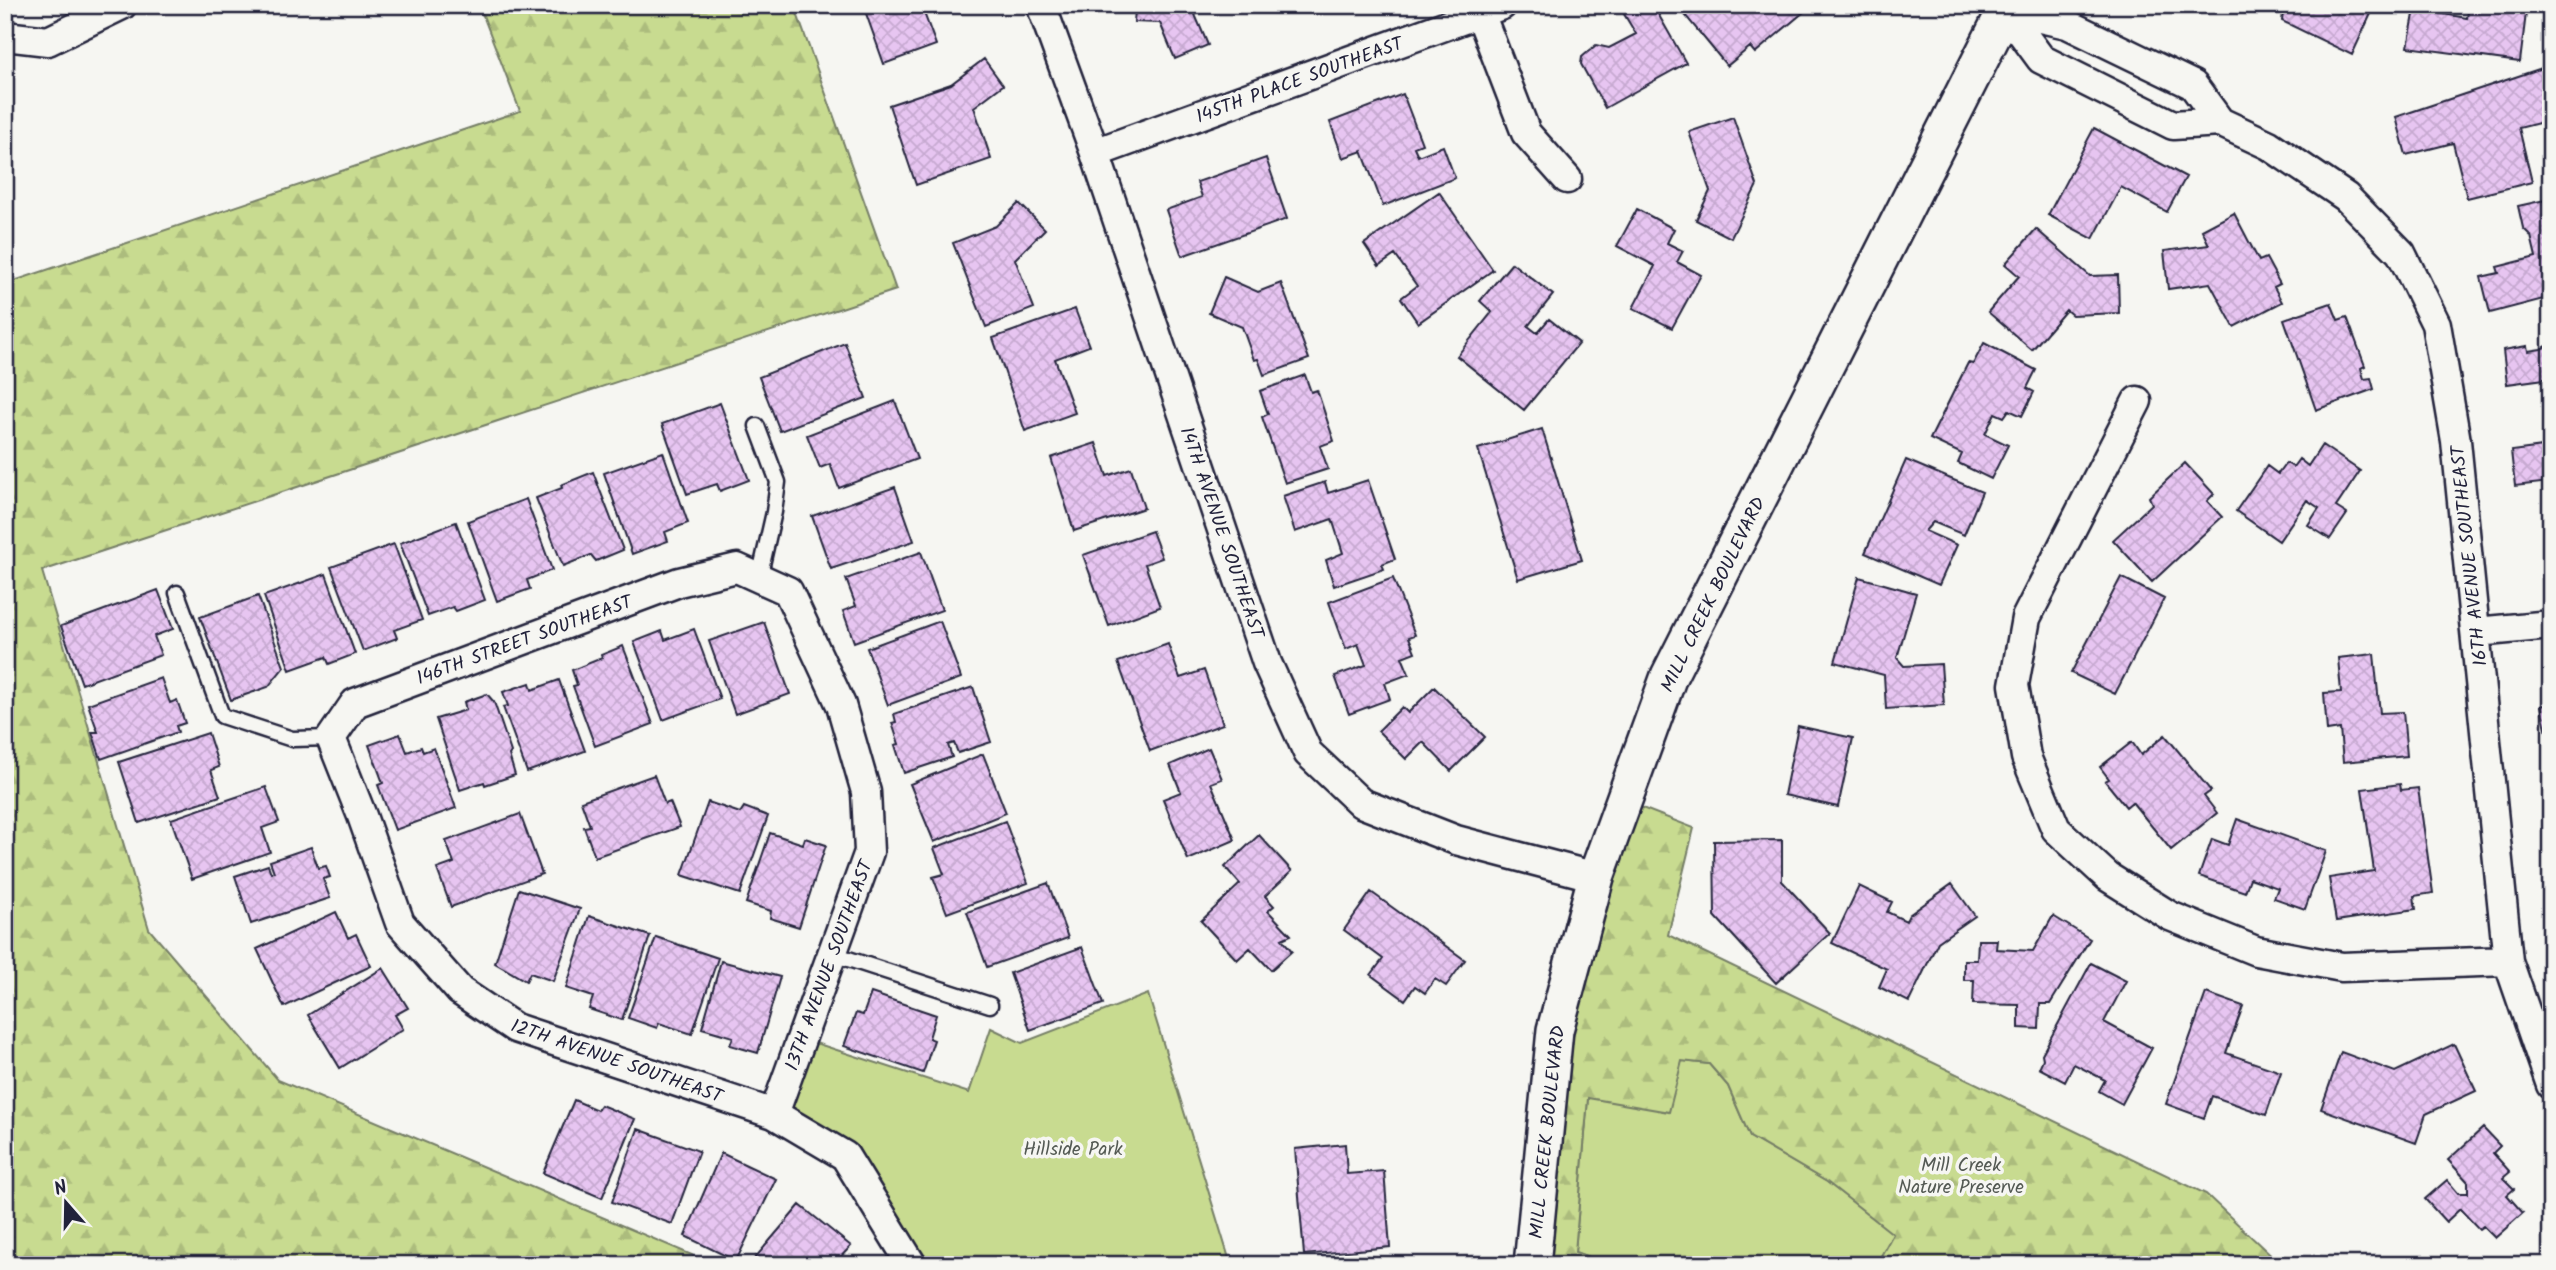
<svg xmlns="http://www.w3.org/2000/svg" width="2556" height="1270" viewBox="0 0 2556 1270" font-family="Kalam,sans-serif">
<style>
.green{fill:#c8db90;stroke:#757e66;stroke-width:2}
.forest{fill:url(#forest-firs);stroke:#757e66;stroke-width:2}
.building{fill:url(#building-cross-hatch);stroke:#22223b;stroke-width:2}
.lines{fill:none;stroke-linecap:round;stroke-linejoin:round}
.service-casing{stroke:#22223b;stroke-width:19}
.minor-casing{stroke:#22223b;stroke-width:33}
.tertiary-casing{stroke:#22223b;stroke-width:40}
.service{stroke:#f6f6f2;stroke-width:14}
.minor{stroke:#f6f6f2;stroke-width:28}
.tertiary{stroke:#f6f6f2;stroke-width:35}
.labels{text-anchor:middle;stroke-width:7;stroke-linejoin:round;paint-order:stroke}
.street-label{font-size:19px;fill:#22223b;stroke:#f6f6f2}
.park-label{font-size:19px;fill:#545a54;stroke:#f6f6f2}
</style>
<defs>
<pattern id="forest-firs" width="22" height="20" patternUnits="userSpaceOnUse" patternTransform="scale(1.75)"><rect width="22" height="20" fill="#c8db90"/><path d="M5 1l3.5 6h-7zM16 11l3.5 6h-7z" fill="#acbc7d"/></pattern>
<pattern id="building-cross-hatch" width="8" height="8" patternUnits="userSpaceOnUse" patternTransform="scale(1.75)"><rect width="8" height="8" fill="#e7c5f1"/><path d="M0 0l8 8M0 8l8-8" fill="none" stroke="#c6a9d0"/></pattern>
</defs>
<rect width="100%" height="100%" fill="#f6f6f2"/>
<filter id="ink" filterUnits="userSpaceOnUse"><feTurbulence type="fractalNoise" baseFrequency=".0143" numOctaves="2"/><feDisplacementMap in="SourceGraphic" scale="14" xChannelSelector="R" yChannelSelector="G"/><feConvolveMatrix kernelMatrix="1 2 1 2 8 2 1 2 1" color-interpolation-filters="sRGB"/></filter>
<g filter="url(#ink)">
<!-- green -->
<path class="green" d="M1148,994L1231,1265H912L845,1156L774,1114L803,1039L969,1093L991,1028L1022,1043Z
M1682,1061L1709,1064L1728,1086L1750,1137L1827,1182L1894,1234L1876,1265H1610L1575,1252L1588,1098Z"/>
<!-- forest -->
<path class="forest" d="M479,5H794L896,290L42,571L149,929L278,1080L692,1255L702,1265H5V284L520,111Z
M1624,801L1694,828L1668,935L2206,1194L2281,1265H1876L1893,1234L1827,1182L1750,1137L1728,1086L1709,1064L1682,1061L1669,1112L1588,1098L1575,1252L1610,1265H1532L1555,1030Z"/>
<!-- building -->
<path class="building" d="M863,5H921L936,45L884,64Z
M1108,5H1202L1201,10H1193L1208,45L1175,59L1160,23L1134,22L1135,10L1108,8Z
M1639,5H1653L1686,63L1605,108L1581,64L1582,57L1596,45L1609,48L1636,34L1624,14Z
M1697,5H1801L1805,11L1755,53L1750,47L1727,66L1685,15Z
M2284,5H2375L2352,55L2282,21Z
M2469,5H2527L2520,62L2408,47L2415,9L2467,18Z
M984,59L1003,85L974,107L991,159L916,185L889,105L951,84Z
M2551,65V120L2519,128L2532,182L2467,198L2453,143L2406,155L2396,117Z
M1403,94L1422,144L1414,147L1418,156L1443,146L1455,178L1383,206L1362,151L1343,158L1330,122Z
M1733,117L1757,185L1731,238L1696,220L1710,191L1689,132Z
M2094,128L2186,177L2167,212L2121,187L2093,239L2048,215Z
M1266,158L1287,219L1182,256L1166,210L1202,197L1197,182Z
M1439,192L1493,270L1418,323L1401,298L1417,286L1395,255L1379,266L1364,244Z
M2545,200V204L2551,203V297L2490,313L2481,277L2499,273L2497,267L2536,257L2531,236L2523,228L2518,206Z
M1019,203L1045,229L1015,259L1034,308L986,327L953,243L996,226Z
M1637,209L1674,229L1667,243L1683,251L1677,262L1701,275L1672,328L1633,308L1655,266L1617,246Z
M2234,213L2259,261L2266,258L2280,284L2274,287L2282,302L2234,327L2210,283L2168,289L2164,251L2209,245L2202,230Z
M2036,229L2090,276L2118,275L2119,313L2072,315L2066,310L2032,350L1988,312L2019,276L2005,264Z
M1512,263L1553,295L1528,326L1537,333L1549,319L1579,343L1524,410L1457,356L1492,312L1480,301Z
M1224,277L1258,292L1281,283L1309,359L1264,375L1258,359L1254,360L1242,327L1209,313Z
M2331,303L2338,320L2347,317L2365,366L2361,368L2364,379L2371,378L2374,389L2316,410L2284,319Z
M1075,309L1089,346L1055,359L1075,413L1025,431L993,338Z
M845,343L866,398L780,431L759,377Z
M1984,343L2036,370L2027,388L2034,392L2022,416L2009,410L2004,417L1995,413L1985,434L2008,445L1991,479L1958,463L1962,454L1930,439L1968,363L1973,364Z
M2551,344V378L2507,384L2503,350L2527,346L2528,351L2541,349Z
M1305,375L1311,392L1317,390L1334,441L1320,446L1328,469L1285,483L1262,417L1268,414L1260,391Z
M895,401L917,459L839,488L830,464L820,468L807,435Z
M720,403L749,480L720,491L717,484L687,494L662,424Z
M1542,429L1582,560L1518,579L1478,449Z
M1096,443L1107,476L1131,468L1144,508L1074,531L1051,458Z
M2322,445L2360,471L2336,507L2347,514L2330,539L2308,525L2319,508L2307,500L2279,541L2236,511L2267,466L2278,474L2286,463L2293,467L2299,459L2308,466Z
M2551,446V482L2515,486L2511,451Z
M663,452L688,523L665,532L668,541L632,554L604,473Z
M1906,460L1982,492L1964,535L1933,522L1925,531L1957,545L1939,585L1865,553Z
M2185,463L2214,494L2207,501L2222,517L2152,582L2113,540L2152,504L2149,497Z
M593,472L623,550L596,561L591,555L563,566L536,498L562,488L561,485Z
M1368,480L1395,559L1382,564L1384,569L1334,586L1326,560L1343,553L1332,519L1295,532L1283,496L1325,482L1328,493Z
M895,487L914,541L831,569L812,516Z
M526,499L552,570L527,580L530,589L497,601L468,521Z
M456,522L485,600L456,611L453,607L428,616L400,543Z
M1152,531L1162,558L1145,564L1160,607L1109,626L1083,555Z
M394,544L422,620L394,630L397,638L363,651L331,567Z
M921,552L942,610L854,642L843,611L856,606L846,579Z
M326,574L355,654L329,664L326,657L290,670L264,596Z
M1859,577L1916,593L1897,658L1904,666L1941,664L1944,705L1886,709L1884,675L1835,662Z
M2121,577L2164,599L2115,694L2071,673Z
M1393,578L1415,635L1409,637L1415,652L1402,657L1409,674L1385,683L1390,699L1349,714L1335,676L1366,665L1358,644L1346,649L1329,602Z
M158,590L173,629L154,636L161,655L82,684L61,626Z
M258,596L284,667L268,687L231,700L200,617Z
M940,621L961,678L888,705L867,648Z
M764,622L790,694L735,714L709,641Z
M694,629L720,699L663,720L634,642L662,631L665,640Z
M1168,644L1180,678L1204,670L1223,724L1150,751L1118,662Z
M623,646L653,724L595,746L573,686L577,685L572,670L602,658L601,655Z
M2374,654L2380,713L2403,712L2407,756L2343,762L2340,729L2327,731L2324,693L2341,692L2338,658Z
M161,678L170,703L177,700L185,723L176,726L178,732L101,759L92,732H98L88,704Z
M559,680L585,751L527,772L503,707L508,706L503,692L530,683L532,690Z
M973,687L991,742L958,753L954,743L948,745L952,757L904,773L895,745L899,744L892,723L896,722L894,714Z
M1434,687L1485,737L1451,771L1423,742L1406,759L1378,731L1402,707L1408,713Z
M487,694L494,702L511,752L509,755L515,775L485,785L484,782L460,790L436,719L466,710L464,702Z
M2551,703V751L2541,706Z
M1798,726L1853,738L1838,807L1784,795Z
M208,733L219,767L211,770L220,796L139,823L119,762Z
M400,734L407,752L421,747L423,752L434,748L456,808L395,830L378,785L383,783L369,745Z
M2165,735L2211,791L2204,796L2217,813L2171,850L2132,802L2126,807L2105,781L2109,779L2100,767L2132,742L2141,755Z
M1209,748L1222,779L1211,783L1235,840L1188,860L1163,799L1181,792L1170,765Z
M983,754L1006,813L934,842L910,784Z
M654,775L665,804L670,802L680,827L595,857L584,827L590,826L581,801Z
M2400,784L2401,790L2418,788L2433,893L2414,896L2416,909L2336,921L2329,878L2374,871L2362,789Z
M266,787L279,822L262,828L270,852L192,879L171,819Z
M708,802L740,813L744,807L768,816L740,894L682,875Z
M520,814L542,874L451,907L437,869L454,863L446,841Z
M2237,819L2326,851L2305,909L2274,898L2278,888L2250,878L2245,892L2199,876L2212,839L2228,845Z
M1005,821L1028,883L947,913L933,877L944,874L934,848Z
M770,833L803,844L805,838L826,845L799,927L770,918L771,911L746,903Z
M1259,835L1292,871L1265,896L1274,906L1268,911L1291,935L1282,939L1292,951L1271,970L1250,948L1237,960L1201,921L1240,884L1225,867Z
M1782,840V881L1830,933L1776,983L1715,916L1714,841Z
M311,847L318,868L326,866L330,877L323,879L330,898L251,924L235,876L268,865L271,873L274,872L270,861Z
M1048,883L1068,938L987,967L967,912Z
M1952,884L1975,916L1938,942L1909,1002L1879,987L1887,969L1832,943L1859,886L1892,902L1887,912L1906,921L1909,915Z
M519,889L580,909L553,981L530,973L526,981L495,963Z
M1371,892L1465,960L1446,986L1435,979L1425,993L1415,986L1405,1000L1371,975L1383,959L1344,930Z
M336,912L348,938L356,934L371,966L284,1007L257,949Z
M589,916L650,936L622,1020L589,1009L593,997L566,988Z
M2053,916L2090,939L2050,1004H2040L2039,1029L2019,1028V1005L1973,1004L1974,980H1964V960H1977L1978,940H1997L1996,949L2033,951Z
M656,937L718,958L692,1034L659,1023L657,1028L628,1018Z
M1082,947L1103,1004L1030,1030L1010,973Z
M721,961L780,977L758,1053L730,1045L733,1037L702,1028Z
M2091,963L2126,981L2104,1022L2152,1048L2122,1104L2099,1091L2105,1080L2074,1064L2065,1082L2039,1068L2043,1059L2042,1054Z
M383,968L408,1008L395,1015L403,1029L340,1068L308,1015Z
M871,993L936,1015L929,1038L934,1040L923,1073L844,1046L856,1013L863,1015Z
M2206,993L2243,1006L2226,1053L2281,1072L2266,1115L2212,1096L2204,1118L2166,1104Z
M2454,1044L2476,1091L2426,1114L2416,1143L2321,1109L2341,1052L2395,1072Z
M574,1100L597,1110L601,1105L635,1119L602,1198L543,1173Z
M2483,1128L2500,1146L2493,1153L2510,1172L2503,1178L2514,1189L2507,1195L2523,1213L2495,1238L2483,1226L2479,1229L2460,1209L2446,1222L2425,1199L2447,1180L2458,1193H2468V1182L2448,1160Z
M638,1129L699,1151L672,1224L612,1202Z
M1345,1144L1347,1174L1384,1171L1390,1247L1304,1255L1295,1149Z
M721,1153L776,1179L736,1261L685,1236Z
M800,1205L851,1246L833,1265H749Z"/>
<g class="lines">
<!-- service casing -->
<g class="service-casing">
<path id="service" d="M757,426L778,482L774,512L759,578
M177,593L222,716L292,739L331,738
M833,954L990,1005"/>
</g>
<!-- minor casing -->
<g class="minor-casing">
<path id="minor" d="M1041,5L1095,153L1267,663L1308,753L1361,803L1456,840L1596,877
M2005,10L2041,59L2173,125L2220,122L2269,145L2346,197L2401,253L2436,324L2456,441L2508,961L2551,1085
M2005,10L2067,24L2193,85L2220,122
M1480,13L1526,133L1567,179
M5,36L48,41L122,5
M1095,153L1502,5
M2137,401L2026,618L2014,685L2026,757L2056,829L2108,877L2170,916L2256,951L2342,967L2508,961
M2476,632L2551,625
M774,1114L869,852L866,792L841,705L788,591L737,568L679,582L355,703L331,738L362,816L400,923L460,991L515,1028L774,1114L845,1156L912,1265"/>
</g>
<!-- tertiary casing -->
<g class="tertiary-casing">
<path id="tertiary" d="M1532,1265L1555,1030L1596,877L1669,676L2008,5"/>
</g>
<!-- service -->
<use href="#service" class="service"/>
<!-- minor -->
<use href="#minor" class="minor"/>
<!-- tertiary -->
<use href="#tertiary" class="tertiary"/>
</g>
</g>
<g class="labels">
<!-- street labels -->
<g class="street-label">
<text transform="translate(1299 79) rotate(-20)" y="7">145TH PLACE SOUTHEAST</text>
<text transform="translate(1223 532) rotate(71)" y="7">14TH AVENUE SOUTHEAST</text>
<text transform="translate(2468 556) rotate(-96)" y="7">16TH AVENUE SOUTHEAST</text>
<text transform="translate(1712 594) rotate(-64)" y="7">MILL CREEK BOULEVARD</text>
<text transform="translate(524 639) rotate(-20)" y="7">146TH STREET SOUTHEAST</text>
<text transform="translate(828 965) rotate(-70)" y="7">13TH AVENUE SOUTHEAST</text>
<text transform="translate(617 1060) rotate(19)" y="7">12TH AVENUE SOUTHEAST</text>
<text transform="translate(1546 1132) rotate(-84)" y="7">MILL CREEK BOULEVARD</text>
</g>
<!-- park labels -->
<g class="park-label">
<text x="1073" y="1155">Hillside Park</text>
<text x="1961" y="1171">Mill Creek<tspan x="1961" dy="22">Nature Preserve</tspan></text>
</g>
</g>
<!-- margin -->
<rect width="2556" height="1270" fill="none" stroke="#f6f6f2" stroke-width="28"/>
<rect x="14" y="14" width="2528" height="1242" fill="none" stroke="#22223b" stroke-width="2.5" filter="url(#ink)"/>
<!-- north arrow -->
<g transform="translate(66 1203) rotate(340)" stroke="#f6f6f2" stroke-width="5" paint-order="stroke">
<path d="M0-5L12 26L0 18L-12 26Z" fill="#22223b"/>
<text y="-10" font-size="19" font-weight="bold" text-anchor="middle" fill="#22223b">N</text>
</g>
</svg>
